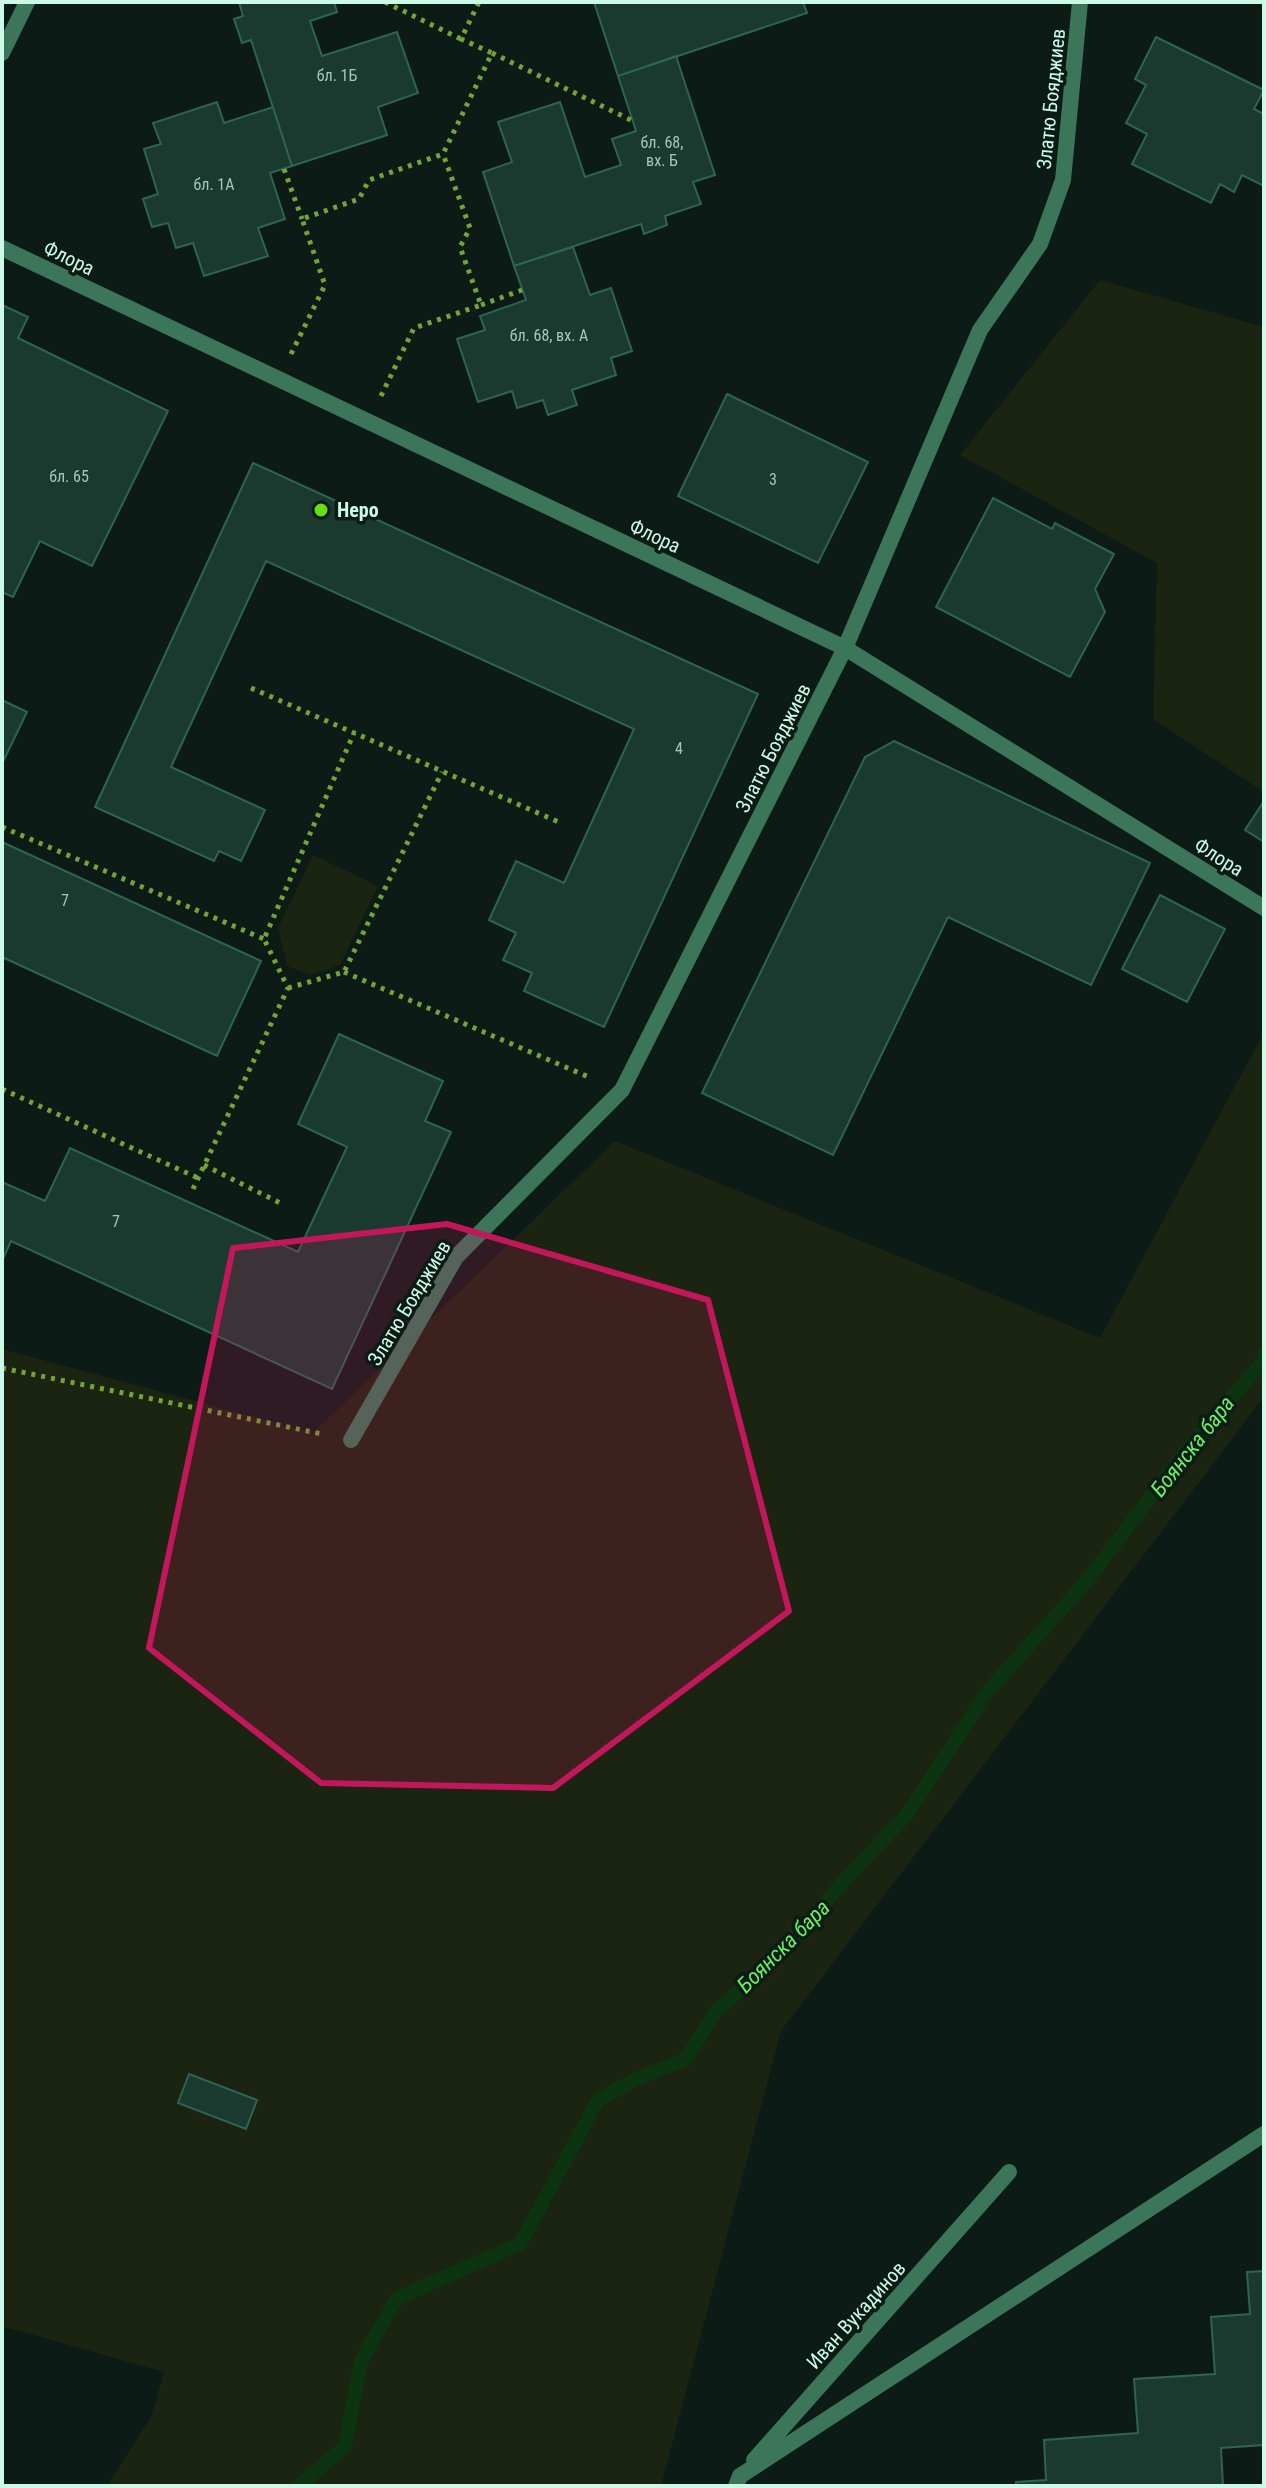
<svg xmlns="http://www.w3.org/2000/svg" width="1266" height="2488" viewBox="0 0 1266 2488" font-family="'Roboto Condensed',sans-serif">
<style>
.green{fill:#1b2410}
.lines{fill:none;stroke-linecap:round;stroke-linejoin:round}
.stream{stroke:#0c3411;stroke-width:14}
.building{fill:#1a3a30;stroke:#2e6453;stroke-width:2}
.path{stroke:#74a337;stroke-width:5;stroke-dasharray:4 6;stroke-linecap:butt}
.service{stroke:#3b765a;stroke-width:16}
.minor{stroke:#3b765a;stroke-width:16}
.marked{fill:#c2185b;fill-opacity:0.2;stroke:#c2185b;stroke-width:6;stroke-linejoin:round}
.poi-dot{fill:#67de14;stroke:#0c1b16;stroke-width:3}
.labels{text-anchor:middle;stroke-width:7;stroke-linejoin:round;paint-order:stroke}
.number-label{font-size:16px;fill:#9fcaba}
.street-label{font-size:20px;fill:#cbfae8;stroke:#0c1b16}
.poi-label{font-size:20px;font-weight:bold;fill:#cbfae8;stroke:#0c1b16;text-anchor:start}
.water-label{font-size:22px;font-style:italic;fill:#69f162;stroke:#0c1b16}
</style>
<rect width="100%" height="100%" fill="#0c1b16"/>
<!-- green -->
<path class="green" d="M1100,280L1264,327V792L1153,719L1157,563L960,455Z
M313,855L378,886L340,965L310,975L287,966L278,928Z
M1264,1032V1397L781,2031L661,2486H107L152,2415L164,2372L2,2326V1349L313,1433L615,1141L1100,1338Z"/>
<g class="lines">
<!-- stream -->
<path class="stream" d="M299,2486L345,2446L361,2361L397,2298L520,2244L598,2100L638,2078L686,2059L715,2012L776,1959L848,1876L906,1816L986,1693L1086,1582L1186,1450L1260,1365L1264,1355"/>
</g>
<!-- building -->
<path class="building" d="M239,2H334L337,12L310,21L322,56L397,32L418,93L378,107L387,135L292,166L251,40L242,43L234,19L243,16Z
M594,2H803L807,13L618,76Z
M1156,37L1264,90L1254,109L1264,114V186L1242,175L1234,192L1220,184L1211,203L1132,164L1147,134L1126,123L1146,85L1135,79Z
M676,56L715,175L693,182L701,204L665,216L667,225L644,234L641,224L514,266L483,172L512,162L498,122L560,102L585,177L621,165L612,139L636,131L618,76Z
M217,102L224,123L273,107L292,166L270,173L285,219L258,228L268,256L204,276L193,243L176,248L168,223L152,227L143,199L158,194L144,149L161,144L153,123Z
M573,247L590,295L611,288L632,351L611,358L616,375L572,390L577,405L548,415L543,400L517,408L512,391L478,402L457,339L485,330L480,316L526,300L514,266Z
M2,305L28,317L18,338L168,411L92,566L40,541L13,597L2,592Z
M727,394L868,462L818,563L678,496Z
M253,463L758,694L604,1027L524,991L532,973L503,960L516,933L489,920L516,861L564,883L634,729L266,561L171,767L265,810L241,861L219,851L214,861L95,807Z
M993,498L1052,529L1055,523L1114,554L1095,589L1105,612L1070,677L936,607Z
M2,700L27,712L2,764Z
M894,741L1150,863L1091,985L948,917L833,1155L702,1093L865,757Z
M1264,801V842L1245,830Z
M2,842L261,961L217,1056L2,957Z
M1160,895L1225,929L1187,1002L1122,969Z
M339,1034L443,1081L425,1121L451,1132L332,1389L11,1241L2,1261V1182L45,1201L70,1148L298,1252L347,1147L298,1124Z
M189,2074L257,2100L246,2129L178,2103Z
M1264,2271V2445L1221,2448L1223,2486H1016V2482L1046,2480L1044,2440L1138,2433L1134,2379L1215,2374L1211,2317L1250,2314L1247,2272Z"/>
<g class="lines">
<!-- path -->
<path class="path" d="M385,2L461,39
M492,53L633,121
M284,169L302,219
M481,305L522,290
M291,354L325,285L302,219L359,199L369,180L443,154L492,53L461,39L479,2
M381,396L414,328L481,305L460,247L470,228L443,154
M251,688L561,823
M2,827L264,939
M344,972L591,1078
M288,988L344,972L442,772
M2,1089L198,1178
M204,1165L282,1204
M193,1189L288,988L264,939L354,733
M2,1368L322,1434"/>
<!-- service -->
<path class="service" d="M599,531L845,648L1264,908
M845,648L980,330L1040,244L1063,180L1080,2
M754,2460L1009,2172
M740,2476L1264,2134"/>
<!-- minor -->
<path class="minor" d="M2,53L27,2
M2,248L599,531
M351,1440L456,1257L622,1090L845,648
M736,2486L740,2476"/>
</g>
<!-- marked area -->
<path class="marked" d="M447,1224L708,1300L789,1611L553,1788L321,1783L149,1648L233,1248Z"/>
<!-- markers -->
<circle class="poi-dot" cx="321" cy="510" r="8"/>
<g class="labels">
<!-- number labels -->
<g class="number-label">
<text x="337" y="81">бл. 1Б</text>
<text x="662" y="148">бл. 68,<tspan x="662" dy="18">вх. Б</tspan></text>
<text x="214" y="190">бл. 1А</text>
<text x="549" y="341">бл. 68, вх. А</text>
<text x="69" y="482">бл. 65</text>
<text x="773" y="485">3</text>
<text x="679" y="754">4</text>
<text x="65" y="906">7</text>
<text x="116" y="1227">7</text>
</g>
<!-- street labels -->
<g class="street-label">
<text transform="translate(1051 99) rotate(-84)" y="7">Златю Бояджиев</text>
<text transform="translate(69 258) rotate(26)" y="7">Флора</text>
<text transform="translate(655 536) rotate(25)" y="7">Флора</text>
<text transform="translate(773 748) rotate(-63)" y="7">Златю Бояджиев</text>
<text transform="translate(1219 857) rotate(32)" y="7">Флора</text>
<text transform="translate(409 1303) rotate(-59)" y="7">Златю Бояджиев</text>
<text transform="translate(856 2315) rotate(-48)" y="7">Иван Вукадинов</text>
</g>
<!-- poi labels -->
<g class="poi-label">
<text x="337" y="517">Неро</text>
</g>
<!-- water labels -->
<g class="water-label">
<text transform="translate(1192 1446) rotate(-52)" y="8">Боянска бара</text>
<text transform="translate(783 1946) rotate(-45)" y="8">Боянска бара</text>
</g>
</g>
<!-- border -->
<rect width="1266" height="2488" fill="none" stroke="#cbfae8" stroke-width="8"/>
</svg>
